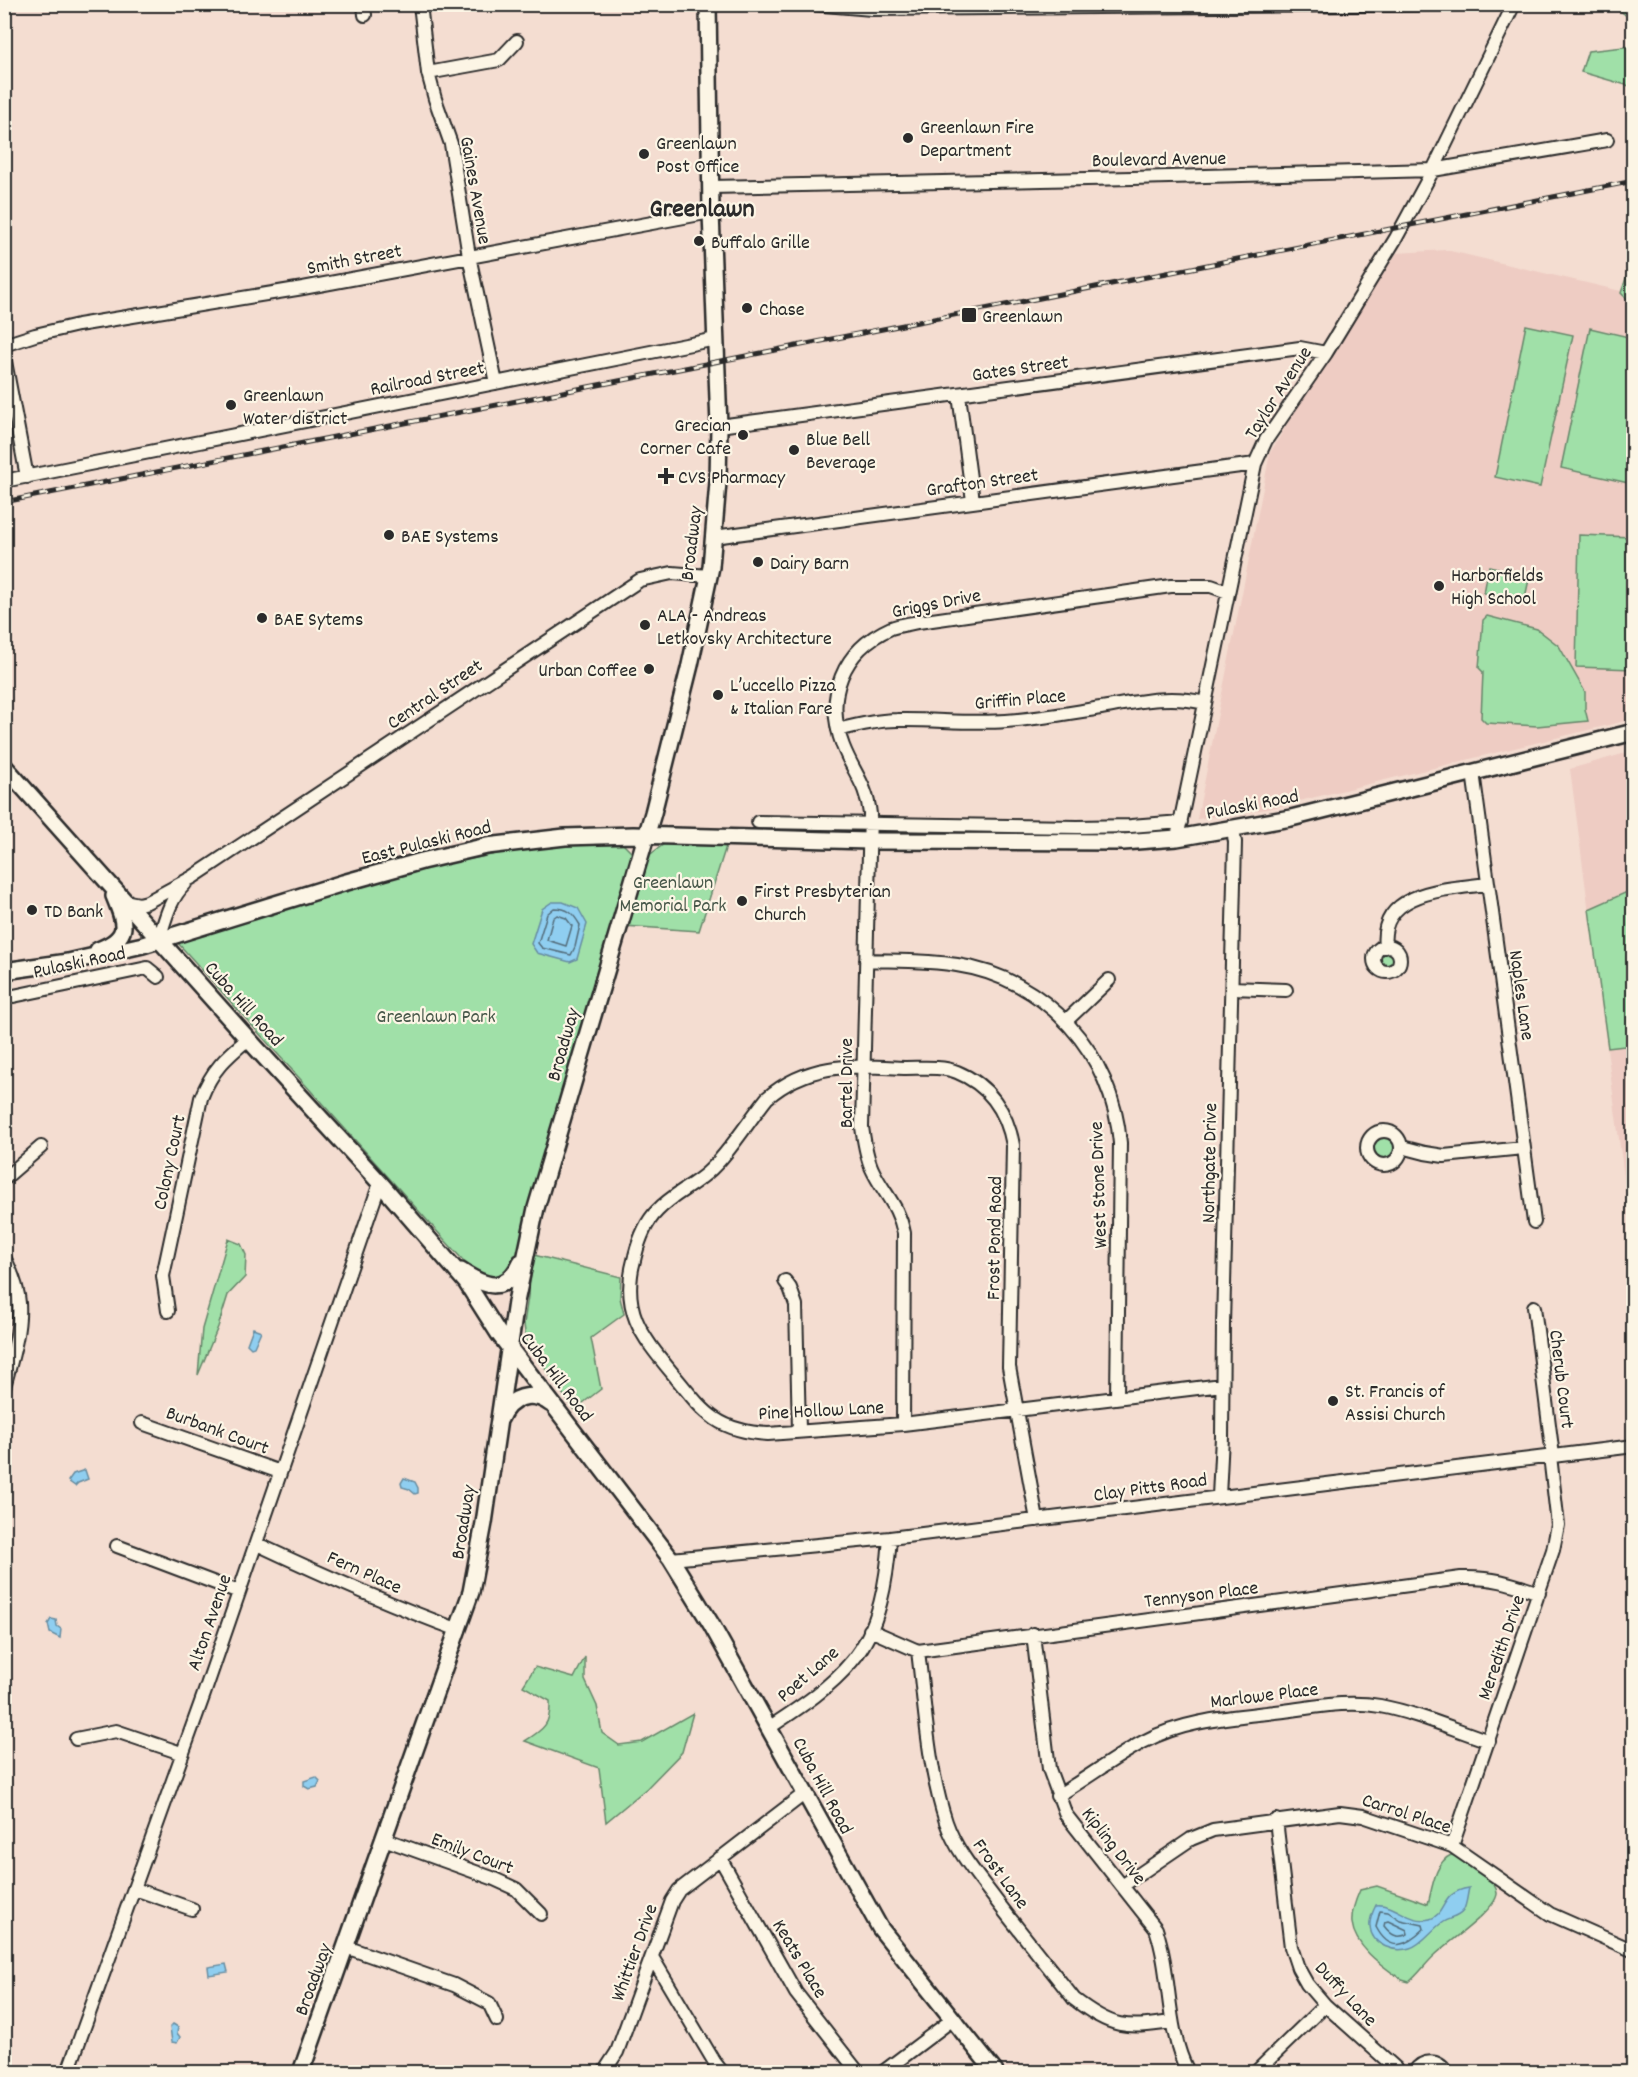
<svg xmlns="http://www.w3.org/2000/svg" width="1638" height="2077" viewBox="0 0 1638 2077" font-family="Dekko,sans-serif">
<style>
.built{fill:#eeccc3}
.green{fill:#a0e0a8;stroke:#66866a;stroke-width:1.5}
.water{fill:#8fcef0;stroke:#678da1;stroke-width:1.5}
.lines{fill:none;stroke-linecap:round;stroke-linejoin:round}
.shore{stroke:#536c7a;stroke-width:1.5}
.minor-casing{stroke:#2b2b2b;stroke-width:16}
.major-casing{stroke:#2b2b2b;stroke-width:20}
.minor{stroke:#fcf5e5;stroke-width:12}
.major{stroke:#fcf5e5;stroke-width:15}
.rail-casing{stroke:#2b2b2b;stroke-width:5}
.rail{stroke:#fcf5e5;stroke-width:3;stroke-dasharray:9;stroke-linecap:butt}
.poi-dot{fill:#2b2b2b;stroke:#fcf5e5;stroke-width:2}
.labels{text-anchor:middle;stroke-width:4.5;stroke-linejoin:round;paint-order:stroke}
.poi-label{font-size:20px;fill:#2b2b2b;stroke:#fcf5e5;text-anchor:start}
.street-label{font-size:20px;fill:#2b2b2b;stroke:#fcf5e5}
.park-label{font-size:20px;fill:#48584a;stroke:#fcf5e5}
.district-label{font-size:26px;font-weight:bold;fill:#2b2b2b;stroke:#fcf5e5}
</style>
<rect width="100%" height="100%" fill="#f4ddd1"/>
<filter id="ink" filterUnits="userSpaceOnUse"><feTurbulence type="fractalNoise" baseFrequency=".0167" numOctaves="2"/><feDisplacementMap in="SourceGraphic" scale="12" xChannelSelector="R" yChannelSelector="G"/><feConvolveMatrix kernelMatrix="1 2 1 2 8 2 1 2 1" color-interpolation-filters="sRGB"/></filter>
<g filter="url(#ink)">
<!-- built -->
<path class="built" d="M1446,250L1621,291L1633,253V719L1267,809L1197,819L1270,453L1322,366L1397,253Z
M1633,751V1245L1570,769Z"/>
<!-- green -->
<path class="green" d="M1613,5H1633V21Z
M1633,46V87L1581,72L1588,51Z
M1633,258V305L1621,293Z
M1526,325L1573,335L1540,487L1495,477Z
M1590,328L1633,338V484L1561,468Z
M1579,535L1633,537V669L1576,667Z
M1489,566L1530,575L1524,602L1484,593Z
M1487,616L1537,629L1559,646L1585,692V709L1588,721L1537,726L1486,723L1481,718L1483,672L1479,668L1483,620Z
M671,839L728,840L699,931L624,926L644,859Z
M620,841L633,854L513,1270L507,1278H479L177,942L419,869L533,847Z
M1627,892L1634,897L1633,1045L1608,1048L1589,909Z
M1376 959a11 11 0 1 1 22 0a11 11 0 1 1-22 0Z
M1633,1053H1634L1633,1114L1630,1110L1628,1054Z
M1370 1148a14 14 0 1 1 28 0a14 14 0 1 1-28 0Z
M228,1239L241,1244L246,1255L245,1277L228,1295L218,1327L198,1375L202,1329Z
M534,1255L621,1277L620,1298L624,1314L591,1338L601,1389L574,1410L526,1341L524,1324Z
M585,1657V1680L597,1706L602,1733L619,1745L642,1742L693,1713L682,1752L647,1788L606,1822L599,1768L525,1741C544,1729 551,1724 550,1701L523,1686L535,1667L574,1678Z
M1451,1855C1455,1856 1460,1856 1464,1858C1474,1863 1498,1883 1497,1894C1495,1911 1447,1943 1435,1955C1425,1964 1419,1974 1409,1982L1402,1980C1384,1967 1355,1948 1352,1923C1351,1913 1356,1899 1360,1890L1377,1886L1428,1904C1432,1889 1435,1862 1451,1855Z"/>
<!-- water -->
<path class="water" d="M552,902H563L578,908L587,924L577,959L570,962L537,953L531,944L542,909Z
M253,1328L261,1331L254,1347L251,1348L247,1344Z
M85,1470L88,1479L78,1483L75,1486L68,1481L73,1474Z
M404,1478L415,1482L418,1488V1493L415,1494L409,1489L402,1487L401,1483Z
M51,1619L56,1620L57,1626L61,1629L60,1638L50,1633L48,1624Z
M316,1777L320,1781L317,1787L309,1789L304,1786V1781Z
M1469,1888C1467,1895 1467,1905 1463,1911C1458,1918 1449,1918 1443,1922C1432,1929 1422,1945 1410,1948C1395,1953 1372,1946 1370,1927C1369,1920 1373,1911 1376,1905C1395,1903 1409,1924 1430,1919C1446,1915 1440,1892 1469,1888Z
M226,1964L228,1972L209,1975L208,1967Z
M173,2024L178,2027L177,2033L180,2037L177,2043L172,2042L170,2027Z"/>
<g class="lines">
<!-- shore -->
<path class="shore" d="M554,908C568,908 573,913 580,925L575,947L571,955L542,948L538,943L547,914Z
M557,915L566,918L572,926L566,946L547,940L553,918Z
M1380,1911L1388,1912L1400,1920L1423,1925L1424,1929C1407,1946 1390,1954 1376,1927Z
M1388,1921L1407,1930L1408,1934C1397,1939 1391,1935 1384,1926L1385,1922Z"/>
<!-- minor casing -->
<g class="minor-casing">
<path id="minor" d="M364,4L365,15
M420,4L428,73L435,99L451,144L469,256L496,383
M812,4L872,9L1472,4
M428,73L499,60L517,41
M711,187L1132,178L1433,170L1607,140
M4,345L35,335L78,325L303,288L711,212
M4,356L27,477
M959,395L973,501
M719,426L1300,348L1326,353
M4,481L716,339
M714,537L1255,464
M838,730C857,725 877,720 897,720C933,719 969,724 1006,721C1038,719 1069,713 1101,708C1136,702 1169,694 1205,703
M1473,772L1534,1222
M758,822L1078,827L1131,826L1181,822
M1177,838L1255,464L1266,440L1326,353L1396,238L1433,170L1514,4
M124,901L139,904L147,902L193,877L640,580L672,573L709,576
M159,939C165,920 170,898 185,884
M1374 959a13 13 0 1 1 26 0a13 13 0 1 1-26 0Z
M1385,947C1378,890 1449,889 1488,884
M866,960C896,961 927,960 957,965C1046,978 1113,1054 1120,1143L1117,1397
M1232,988L1286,990
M4,998L147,968L158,977
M1066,1021L1109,980
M1367 1148a17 17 0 1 1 34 0a17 17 0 1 1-34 0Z
M1402,1147L1425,1153L1444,1156L1523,1148
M4,1179L41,1147
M4,1257C11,1271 18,1287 19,1303C21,1330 11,1361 4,1387
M785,1281L790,1288L796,1305L799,1430
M1534,1307L1553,1456
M168,1311L163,1276L201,1098C212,1070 225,1058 248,1039
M142,1423L280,1472
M903,1424L904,1233C898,1204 883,1193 872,1169C866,1156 864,1141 862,1127L870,814C867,785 853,772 843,746C824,697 842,650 891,628C899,625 909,624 918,622L1171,586H1211L1228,592
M1219,1496L1222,1437L1223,1325L1235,842L1233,830
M1037,1520L1009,1367L1013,1145C1007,1112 989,1085 957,1072C942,1066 922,1068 906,1068C854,1066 810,1061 767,1098C750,1119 727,1156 707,1173C691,1187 672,1195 657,1211C645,1223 639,1240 635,1256C620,1309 640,1334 673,1374C704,1412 716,1431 768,1434L903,1424L1222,1385
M257,1544C323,1575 390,1605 459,1630
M117,1546L239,1592
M671,1559L890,1538L1634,1446
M870,1630L918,1651L1461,1578C1493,1577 1510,1583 1539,1593
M1033,1634L1049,1769L1066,1815L1156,1929C1172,1976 1165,2027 1188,2072
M918,1651C925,1707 928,1768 946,1822C956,1851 977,1875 995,1899C1021,1933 1048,1966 1074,1999C1112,2028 1125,2029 1171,2022
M770,1727C799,1708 830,1688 852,1661C880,1628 887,1579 890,1538
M76,1739L116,1731L181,1753
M1057,1796C1086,1779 1113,1758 1143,1742C1186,1719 1237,1717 1284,1711C1316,1707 1348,1700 1380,1706C1417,1713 1453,1729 1489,1741
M1276,1820L1291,1947L1298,1968L1307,1984L1325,2005L1400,2072
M384,1839L492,1878L516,1889L541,1914
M1452,1846L1553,1550L1558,1525L1550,1456
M720,1858L796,1993L858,2072
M1122,1886L1191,1839L1213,1830L1340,1813L1363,1816L1452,1846L1550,1914L1634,1951
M135,1889L192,1909
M346,1947L454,1985L489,2003L497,2020
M652,1957L715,2063L722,2072
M68,2072L204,1694L380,1183
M604,2072L617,2052L672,1901L679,1890L804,1794
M883,2072L953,2019
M1256,2072L1325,2005
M1414,2072C1423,2059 1438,2059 1446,2072"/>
</g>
<!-- major casing -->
<g class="major-casing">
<path id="major" d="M4,766L248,1039L380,1183L466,1282L499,1334L671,1559L711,1624L880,1928L995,2072
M98,950C132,937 125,923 114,896
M4,971L68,962L143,945L343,883L422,861L487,846L565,837L633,835L869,841L1123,842L1177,838L1291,818L1634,732
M461,1271C485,1287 506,1295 521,1262
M500,1419C509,1397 532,1389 551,1404
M301,2072L471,1592L484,1523L516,1302L536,1208L653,813L690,665L711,567L718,482L719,426L711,212L708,4"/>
</g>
<!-- minor -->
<use href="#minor" class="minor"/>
<!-- major -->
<use href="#major" class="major"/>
<!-- rail casing -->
<g class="rail-casing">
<path id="rail" d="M4,502L1634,181"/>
</g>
<!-- rail -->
<use href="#rail" class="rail"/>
</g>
</g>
<!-- markers -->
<g class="poi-dot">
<circle cx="908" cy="138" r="6"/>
<circle cx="644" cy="154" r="6"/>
<circle cx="699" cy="241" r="6"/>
<circle cx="747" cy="308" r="6"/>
<rect x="961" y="307" width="16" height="16" rx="3"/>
<circle cx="231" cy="405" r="6"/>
<circle cx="743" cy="435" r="6"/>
<circle cx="794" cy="450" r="6"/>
<path d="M663 467h6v6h6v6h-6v6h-6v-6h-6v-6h6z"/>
<circle cx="389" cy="535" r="6"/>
<circle cx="758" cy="562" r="6"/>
<circle cx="1439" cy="586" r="6"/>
<circle cx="262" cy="618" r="6"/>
<circle cx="645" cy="625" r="6"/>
<circle cx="649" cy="669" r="6"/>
<circle cx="718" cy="695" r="6"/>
<circle cx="742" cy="901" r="6"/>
<circle cx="32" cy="910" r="6"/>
<circle cx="1333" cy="1401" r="6"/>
</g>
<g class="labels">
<!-- poi labels -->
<g class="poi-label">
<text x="920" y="133">Greenlawn Fire<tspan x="920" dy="23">Department</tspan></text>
<text x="656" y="149">Greenlawn<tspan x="656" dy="23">Post Office</tspan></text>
<text x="711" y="248">Buffalo Grille</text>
<text x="759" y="315">Chase</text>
<text x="982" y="322">Greenlawn</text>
<text x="243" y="401">Greenlawn<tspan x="243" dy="23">Water district</tspan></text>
<text x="731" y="431" text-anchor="end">Grecian<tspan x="731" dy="23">Corner Cafe</tspan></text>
<text x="806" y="445">Blue Bell<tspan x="806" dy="23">Beverage</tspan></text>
<text x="678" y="483">CVS Pharmacy</text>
<text x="401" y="542">BAE Systems</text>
<text x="770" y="569">Dairy Barn</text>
<text x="1451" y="581">Harborfields<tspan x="1451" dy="23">High School</tspan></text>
<text x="657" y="621">ALA - Andreas<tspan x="657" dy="23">Letkovsky Architecture</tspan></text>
<text x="274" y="625">BAE Sytems</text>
<text x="637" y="676" text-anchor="end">Urban Coffee</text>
<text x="730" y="691">L’uccello Pizza<tspan x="730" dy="23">&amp; Italian Fare</tspan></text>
<text x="754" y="897">First Presbyterian<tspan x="754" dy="23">Church</tspan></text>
<text x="44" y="917">TD Bank</text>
<text x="1345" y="1397">St. Francis of<tspan x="1345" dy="23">Assisi Church</tspan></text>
</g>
<!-- street labels -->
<g class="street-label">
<text transform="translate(1159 158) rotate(-1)" y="7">Boulevard Avenue</text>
<text transform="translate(477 190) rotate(80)" y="7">Gaines Avenue</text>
<text transform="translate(354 258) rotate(-11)" y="7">Smith Street</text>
<text transform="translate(1020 367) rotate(-8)" y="7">Gates Street</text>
<text transform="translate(427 377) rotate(-11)" y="7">Railroad Street</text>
<text transform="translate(1277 392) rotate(-57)" y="7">Taylor Avenue</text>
<text transform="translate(982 481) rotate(-8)" y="7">Grafton Street</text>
<text transform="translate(690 543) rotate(-83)" y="7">Broadway</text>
<text transform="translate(936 602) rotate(-11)" y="7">Griggs Drive</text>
<text transform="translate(434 693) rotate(-34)" y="7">Central Street</text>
<text transform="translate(1020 698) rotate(-5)" y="7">Griffin Place</text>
<text transform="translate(1252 803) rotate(-11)" y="7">Pulaski Road</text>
<text transform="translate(426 841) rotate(-14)" y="7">East Pulaski Road</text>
<text transform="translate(79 961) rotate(-12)" y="7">Pulaski Road</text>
<text transform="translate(1523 995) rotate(82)" y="7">Naples Lane</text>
<text transform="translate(245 1003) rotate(48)" y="7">Cuba Hill Road</text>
<text transform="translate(562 1044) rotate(-74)" y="7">Broadway</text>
<text transform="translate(845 1083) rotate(-90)" y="7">Bartel Drive</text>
<text transform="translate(168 1162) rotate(-78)" y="7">Colony Court</text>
<text transform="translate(1208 1163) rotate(-89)" y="7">Northgate Drive</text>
<text transform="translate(1097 1185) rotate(-92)" y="7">West Stone Drive</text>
<text transform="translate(993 1238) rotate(-89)" y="7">Frost Pond Road</text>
<text transform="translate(558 1376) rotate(53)" y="7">Cuba Hill Road</text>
<text transform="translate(1563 1379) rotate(83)" y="7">Cherub Court</text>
<text transform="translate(821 1409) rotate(-3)" y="7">Pine Hollow Lane</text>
<text transform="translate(218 1429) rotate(20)" y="7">Burbank Court</text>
<text transform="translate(1150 1486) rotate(-8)" y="7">Clay Pitts Road</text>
<text transform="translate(462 1522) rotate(-81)" y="7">Broadway</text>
<text transform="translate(365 1571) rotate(24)" y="7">Fern Place</text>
<text transform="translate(1201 1593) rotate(-7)" y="7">Tennyson Place</text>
<text transform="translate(208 1622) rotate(-71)" y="7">Alton Avenue</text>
<text transform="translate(1500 1647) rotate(-71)" y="7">Meredith Drive</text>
<text transform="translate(807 1673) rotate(-41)" y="7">Poet Lane</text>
<text transform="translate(1264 1694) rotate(-7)" y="7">Marlowe Place</text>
<text transform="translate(824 1785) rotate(62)" y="7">Cuba Hill Road</text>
<text transform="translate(1407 1812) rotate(18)" y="7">Carrol Place</text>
<text transform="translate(1115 1845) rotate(52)" y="7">Kipling Drive</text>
<text transform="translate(473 1852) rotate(21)" y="7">Emily Court</text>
<text transform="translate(1002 1873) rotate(54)" y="7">Frost Lane</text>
<text transform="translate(633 1952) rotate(-70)" y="7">Whittier Drive</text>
<text transform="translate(801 1958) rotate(59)" y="7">Keats Place</text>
<text transform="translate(312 1979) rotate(-70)" y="7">Broadway</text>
<text transform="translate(1347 1993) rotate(47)" y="7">Duffy Lane</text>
</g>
<!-- park labels -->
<g class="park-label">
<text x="673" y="888">Greenlawn<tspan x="673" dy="23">Memorial Park</tspan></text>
<text x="436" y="1022">Greenlawn Park</text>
</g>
<!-- district labels -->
<g class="district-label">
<text x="702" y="216">Greenlawn</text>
</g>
</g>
<!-- margin -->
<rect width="1638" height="2077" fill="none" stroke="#fcf5e5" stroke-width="24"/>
<rect x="12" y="12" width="1614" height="2053" fill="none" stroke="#2b2b2b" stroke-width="2" filter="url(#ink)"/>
</svg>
